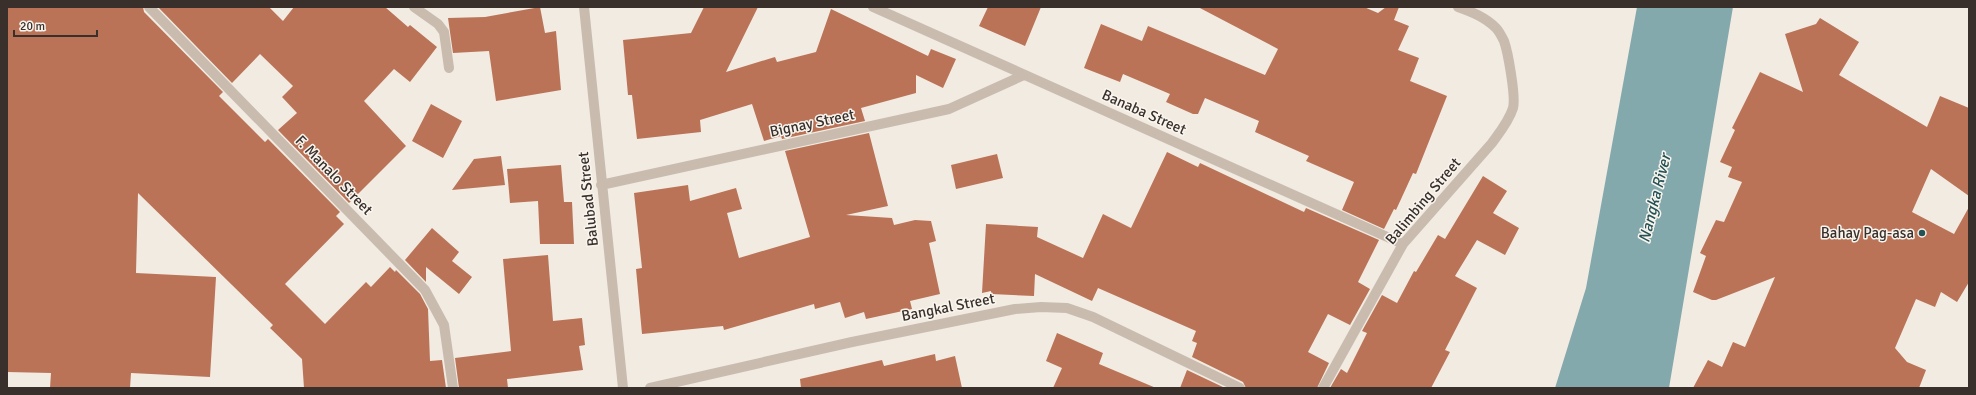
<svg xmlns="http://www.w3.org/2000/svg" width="1976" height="395" viewBox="0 0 1976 395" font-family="Signika,sans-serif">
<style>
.water{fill:#84a9ac}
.building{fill:#ba7357}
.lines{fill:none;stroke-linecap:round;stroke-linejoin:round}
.minor{stroke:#c9bcaf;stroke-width:10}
.poi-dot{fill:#255256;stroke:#f9f5ee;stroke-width:1.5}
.labels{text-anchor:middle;stroke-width:3;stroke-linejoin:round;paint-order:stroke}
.street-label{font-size:15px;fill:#39302c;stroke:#f9f5ee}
.poi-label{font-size:15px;fill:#39302c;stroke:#f9f5ee;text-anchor:end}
.water-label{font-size:16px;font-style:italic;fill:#255256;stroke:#f9f5ee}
</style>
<rect width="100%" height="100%" fill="#f2ebe2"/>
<!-- water -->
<path class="water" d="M1637,7H1733L1669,388H1555L1586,288Z"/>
<!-- building -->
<path class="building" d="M7,7H143L144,12L223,92L219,96L265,142L268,139L340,212L336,216L344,224L285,284L325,324L366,282L371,287L390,267L395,272L396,270L420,294L428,309L430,361L442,360L446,388H304L302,359L270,328L273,325L138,193L136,273L216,277L210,377L131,373L130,388H50L51,373L7,372Z
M158,7H269L283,21L294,7H385L408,27L410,25L437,47L410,82L394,69L364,101L406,146L349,203L278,130L297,113L282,97L293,86L260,54L232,83Z
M540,7L545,33L556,31L561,90L496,101L489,51L453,53L448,18L485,17Z
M704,7H758L726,72L775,57L777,62L816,52L831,9L928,56L931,49L956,59L943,88L916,75V93L861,108L865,121L782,139L781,136L764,141L752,104L700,120L701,132L637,139L632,95H628L623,40L691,33Z
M988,7H1041L1025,46L979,26Z
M1198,7H1364L1378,13L1386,7H1399L1394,20L1409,26L1398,50L1419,58L1410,81L1447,96L1416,174L1413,173L1396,210L1394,209L1384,229L1342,210L1354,182L1306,161L1309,156L1255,132L1259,121L1205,98L1198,114H1193L1166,102L1170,94L1123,74L1120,82L1084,68L1101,24L1142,41L1148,26L1265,75L1278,49Z
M1820,18L1859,42L1839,75L1927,127L1940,96L1969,108V196L1931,169L1912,212L1954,234L1969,207V282L1957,302L1941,292L1935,307L1916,299L1895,348L1907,362L1926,370L1919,388H1693L1708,360L1722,367L1733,342L1745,347L1775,277L1716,300H1712L1693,292L1706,256L1700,253L1716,220L1724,222L1742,182L1728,177L1732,167L1720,162L1735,130L1732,128L1760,72L1803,92L1785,34L1816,24Z
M431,104L462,121L443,158L412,141Z
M869,133L888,206L846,215L892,218L894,225L915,220L931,221L936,241L929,243L940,294L910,301L912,309L866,319L864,312L845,318L840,302L815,309L814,304L724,330L723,326L642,334L636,269L642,268L634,193L688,185L690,201L736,188L742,209L727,213L739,258L810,237L785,151Z
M1167,152L1198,167L1200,163L1304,212L1306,208L1379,240L1358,282L1370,289L1350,325L1328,314L1308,352L1329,363L1317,388H1246L1243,382L1192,357L1197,343L1192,341L1196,331L1098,288L1092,301L1035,274L1034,296L991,294V291L982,293L986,224L1038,227L1037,237L1083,258L1103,214L1131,228Z
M997,154L1003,178L956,189L951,165Z
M501,156L505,185L452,190L474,159Z
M561,165L564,202H572L574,244H540L538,201L510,203L507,169Z
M1483,176L1507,191L1493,213L1519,228L1505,255L1477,240L1455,276L1477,288L1445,350L1450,352L1431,388H1330L1341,369L1347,373L1367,333L1362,331L1382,295L1397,303L1414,271L1416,272L1438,235L1445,239Z
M432,228L459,252L452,261L472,277L459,294L426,267V282L405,260Z
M548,255L553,321L582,318L585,345L579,346L583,370L507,379L508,388H459L455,358L511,351L503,259Z
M1057,333L1103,353L1099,364L1156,388H1053L1062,368L1046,361Z
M935,354L936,361L955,356L962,388H801L800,379L882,360L884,366Z
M1187,370L1225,388H1180Z"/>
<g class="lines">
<!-- minor -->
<path class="minor" d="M149,7L425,290L444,325L453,388
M414,7L438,24L444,32L449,68
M584,7L623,388
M873,7L1403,244
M601,185L949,109L1024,75
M650,388L852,342L1015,309L1041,307L1067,308L1093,317L1240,388
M1323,388L1403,244L1492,143C1500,132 1509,121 1513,108C1516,97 1508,52 1504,41C1502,37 1499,31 1496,28C1485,17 1472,12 1458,7"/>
</g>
<!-- markers -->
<circle class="poi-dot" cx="1922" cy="233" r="4"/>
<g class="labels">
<!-- street labels -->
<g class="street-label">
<text transform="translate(1144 112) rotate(24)" y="5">Banaba Street</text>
<text transform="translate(812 123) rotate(-12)" y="5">Bignay Street</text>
<text transform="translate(334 175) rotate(46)" y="5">F. Manalo Street</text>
<text transform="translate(588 199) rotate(-96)" y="5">Balubad Street</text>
<text transform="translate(1423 201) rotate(-50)" y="5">Balimbing Street</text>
<text transform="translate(948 307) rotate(-11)" y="5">Bangkal Street</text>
</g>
<!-- poi labels -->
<g class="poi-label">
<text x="1914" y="238">Bahay Pag-asa</text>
</g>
<!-- water labels -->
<g class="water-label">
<text transform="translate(1654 198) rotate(-76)" y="6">Nangka River</text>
</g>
</g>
<!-- border -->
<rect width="1976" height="395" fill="none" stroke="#39302c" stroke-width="16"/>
<!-- scale -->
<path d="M14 30v6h83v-6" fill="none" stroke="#39302c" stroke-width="2"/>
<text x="20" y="30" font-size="12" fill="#39302c" stroke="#f9f5ee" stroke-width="3" paint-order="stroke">20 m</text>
</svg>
